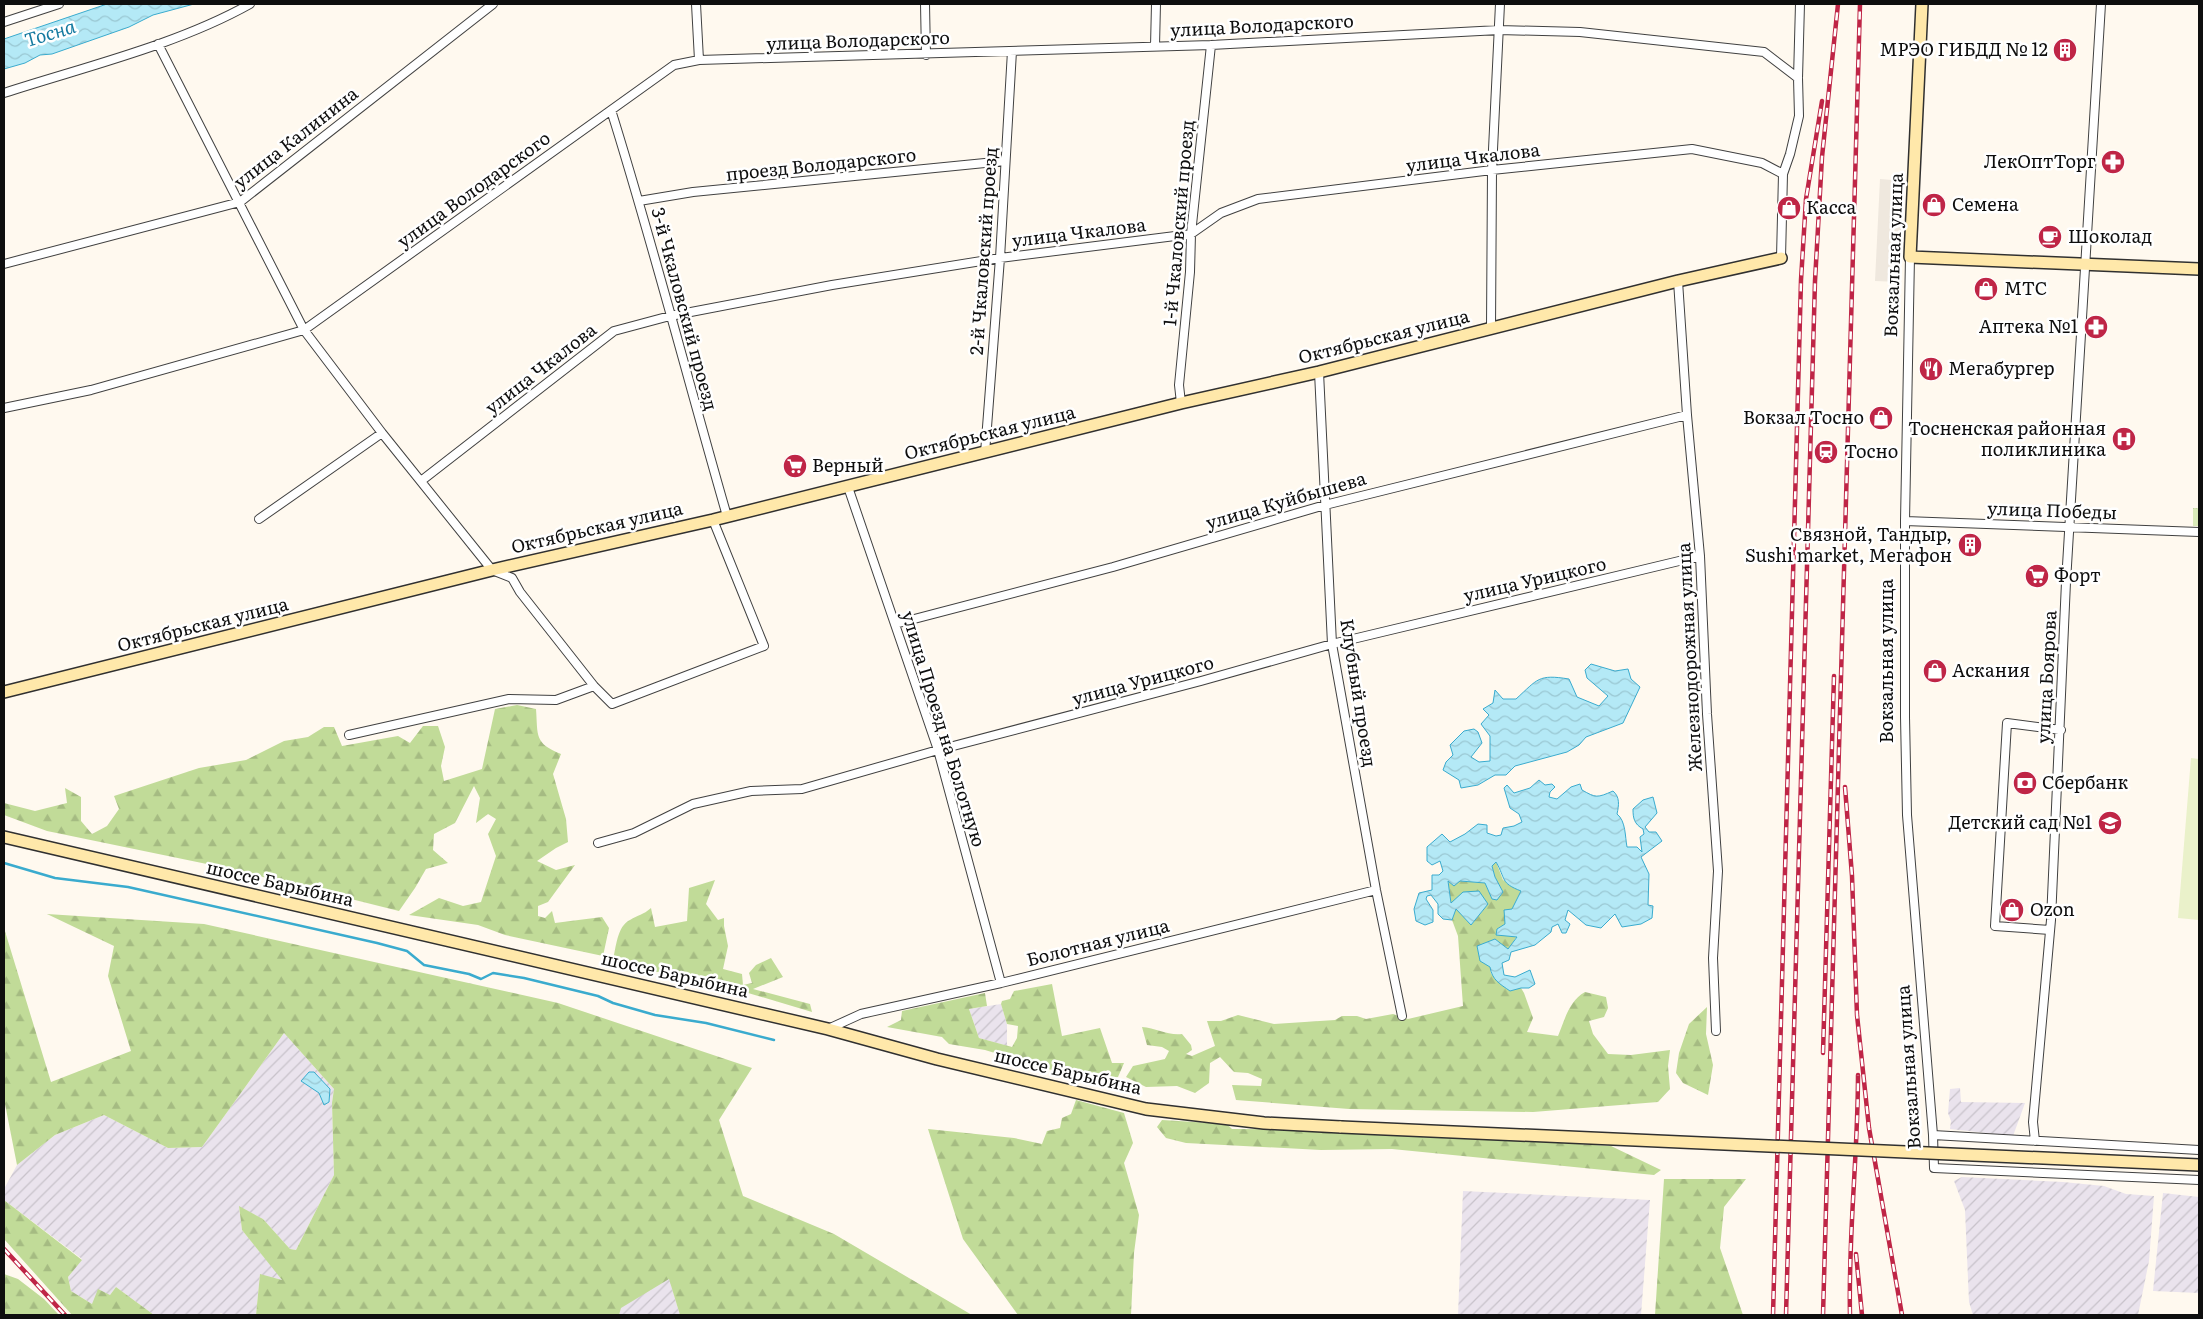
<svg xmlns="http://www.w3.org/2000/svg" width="2203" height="1319" viewBox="0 0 2203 1319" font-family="Literata,serif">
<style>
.industrial{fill:url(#industrial-furrows)}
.forest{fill:url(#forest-firs)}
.park{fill:url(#park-tufts)}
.pitch{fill:#eaf1ca}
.plaza{fill:#efe8de}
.water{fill:url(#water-waves);stroke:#3aabce}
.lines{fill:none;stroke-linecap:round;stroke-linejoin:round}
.stream{stroke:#3aabce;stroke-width:2.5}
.street-casing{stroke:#414141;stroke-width:10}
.secondary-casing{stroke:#303030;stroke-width:14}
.street{stroke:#fff;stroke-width:8}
.secondary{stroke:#ffe8aa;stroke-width:11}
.rail-casing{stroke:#bf2546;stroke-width:4.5}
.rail{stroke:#fff;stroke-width:2.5;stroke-dasharray:8;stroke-linecap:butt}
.secondary-bridge-casing{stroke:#303030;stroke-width:14;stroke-linecap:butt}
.secondary-bridge{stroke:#ffe8aa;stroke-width:11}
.labels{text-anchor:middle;stroke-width:5;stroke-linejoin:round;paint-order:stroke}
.street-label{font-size:18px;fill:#0e0e0e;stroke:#fff}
.poi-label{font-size:18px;fill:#0e0e0e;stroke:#fff;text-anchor:start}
.water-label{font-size:19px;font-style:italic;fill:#167ba1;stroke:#fff}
</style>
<defs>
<pattern id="industrial-furrows" width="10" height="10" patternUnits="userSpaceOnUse" patternTransform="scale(1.25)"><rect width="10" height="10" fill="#eae3ed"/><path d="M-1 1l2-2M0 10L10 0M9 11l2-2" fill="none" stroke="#c8c2ca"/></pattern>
<pattern id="forest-firs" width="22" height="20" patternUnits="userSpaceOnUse" patternTransform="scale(1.25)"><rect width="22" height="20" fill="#c1db98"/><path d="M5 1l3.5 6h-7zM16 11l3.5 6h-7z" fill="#a5bb82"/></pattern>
<pattern id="park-tufts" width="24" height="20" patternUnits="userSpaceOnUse" patternTransform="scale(1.25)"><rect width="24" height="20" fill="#daeab9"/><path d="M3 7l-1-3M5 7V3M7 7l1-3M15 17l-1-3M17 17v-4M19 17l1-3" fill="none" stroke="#bac89e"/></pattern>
<pattern id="water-waves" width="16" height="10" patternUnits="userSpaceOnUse" patternTransform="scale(1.25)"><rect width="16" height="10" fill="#b4e9f6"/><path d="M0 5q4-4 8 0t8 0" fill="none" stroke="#9ac7d2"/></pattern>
</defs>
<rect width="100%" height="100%" fill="#fff9ef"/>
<!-- industrial -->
<path class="industrial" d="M1001,1004L1007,1024V1046L979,1038L969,1009Z
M284,1033L334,1089L332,1103L334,1175L296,1250L290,1249L263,1219L239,1207L242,1230L283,1280L260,1275L256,1315H224L221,1313L218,1315H154L116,1287L110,1295L92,1304L71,1291L68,1277L82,1259L4,1200V1189L17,1165L55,1135L104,1115L168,1148L202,1147Z
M1960,1088L1961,1102L2025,1103L2013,1136L1950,1129L1951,1121L1948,1113L1950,1089Z
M1962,1177L2063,1182L2104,1186L2126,1194L2154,1196L2149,1261L2138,1315H1973L1969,1302L1965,1210L1954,1181Z
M1463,1191L1650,1200L1641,1315H1458Z
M2163,1193L2199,1197V1293L2153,1291Z
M669,1278L680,1315H619L620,1308Z"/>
<!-- forest -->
<path class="forest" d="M517,705L536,709C538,736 534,743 561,754L553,774L566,819L568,842L556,848L537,861L556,870L575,865L548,902L538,906V916L545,918L552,911L555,923L602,917L609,928L603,956L505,935L478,925L409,915L439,898L463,906L481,902L496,856L488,834L496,819L488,814L476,823L480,798L474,786L455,823L434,834L433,850L448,863L426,869L415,888L399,911L231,869L47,831L4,815V803L35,811L67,803L65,788L81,797V821L92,834L107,826L119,809L114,796L199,768L246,760L284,741L308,737L324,727H334L342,746L398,736L410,743L423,726H438L445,747L441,766L444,781L482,769L495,709Z
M1496,862L1503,880L1521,891L1505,924L1497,929L1517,936L1508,950L1495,939L1477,947L1490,967L1491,974L1521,988L1524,993L1533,1018L1527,1032L1558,1036C1565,1019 1569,1001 1585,992L1606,997L1608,1008L1604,1017L1589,1021L1593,1034L1608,1054L1631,1055L1670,1050L1668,1066L1670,1089L1658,1102L1533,1112L1349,1109L1236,1100L1232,1085L1261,1086L1262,1079L1248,1073L1234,1072L1220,1057L1210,1063L1209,1083L1195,1093L1177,1086L1146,1087L1126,1077L1133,1066L1165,1059L1169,1051L1162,1047L1147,1045L1142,1027C1156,1028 1169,1036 1182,1034L1191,1045L1192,1050L1186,1054L1192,1056L1215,1046L1207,1021H1221L1238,1015L1274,1024L1335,1020L1342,1016H1357L1366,1019L1393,1014L1408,1019L1463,1006L1458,936L1452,920L1456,908L1471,925L1488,904L1451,903L1448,880L1485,883L1492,899L1503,892L1495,877L1492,865Z
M715,880L706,904L718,920L724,918V926L728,946L723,969L742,974L743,985L752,983L749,973L756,965L771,958L783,977L753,989L810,1004L812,1012L708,981L689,983L666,972H651L613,960C616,948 617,926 630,920C638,915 643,915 651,908L655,927L687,921L689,888Z
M47,914L204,924L558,1003L752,1068L719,1120L743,1196L834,1234L972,1315H680L669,1279L621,1308L619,1315H256L260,1274L282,1280L242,1230L239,1206L263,1219L290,1249L296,1250L334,1175L332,1103L334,1089L284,1033L202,1147L168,1148L104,1115L55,1135L17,1165L4,1099V928L51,1082L131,1051L108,976L114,946Z
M1052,984L1062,1036L1100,1028L1112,1063H1124L1118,1077L1106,1080L1055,1071L985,1050L949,1044L942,1037L887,1027L901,1020L902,1011L985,993L987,1006L969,1009L979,1038L1012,1047L1017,1038L1018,1026L1007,1024L1001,1004L1002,1001L1010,999L1014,991Z
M1707,1007L1706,1034L1713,1065L1708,1095L1683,1083L1676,1073L1679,1053L1689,1024Z
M1076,1100L1124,1113L1133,1143L1124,1163L1139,1215L1134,1253L1131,1315H1018L963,1239L928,1129L1014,1138L1042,1144L1047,1131L1060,1128L1062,1118L1071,1114Z
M1162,1120L1227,1124L1232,1129L1344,1130L1611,1146L1661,1170L1654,1175L1392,1149L1321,1150L1186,1143L1166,1138L1157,1127Z
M1664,1179H1746L1724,1207L1720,1248L1743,1315H1655Z
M4,1200L82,1260L68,1277L71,1291L92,1304L98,1289L110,1295L116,1287L154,1315H72L4,1239Z
M4,1274L18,1279L44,1299L59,1315H4Z"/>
<!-- park -->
<path class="park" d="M2193,508H2199V526H2193Z"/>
<!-- pitch -->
<path class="pitch" d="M2191,758L2199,759V920L2178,918Z"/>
<!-- plaza -->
<path class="plaza" d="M1880,179L1904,181L1899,282L1875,281Z"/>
<!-- water -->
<path class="water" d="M107,4H194L153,15L129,27L52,54L40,55L25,63L4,69V39Z
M1591,664L1615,671L1628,669L1631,679L1640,687L1623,723L1586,737L1579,745L1567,752L1515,766L1506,775H1495L1478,785L1461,788L1459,780L1443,770L1446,762L1453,755L1450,745L1464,731L1474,729L1478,732L1482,743L1471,757L1479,762L1490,761V736L1481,724L1489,715L1483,709L1493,703L1495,690L1503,699H1516C1538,679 1538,674 1569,679L1577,697L1599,706L1608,696L1587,678L1585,670Z
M1539,780L1545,785L1552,784L1555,787L1550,792L1549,797L1557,799L1571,787L1580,784L1582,790C1596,798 1597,798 1613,791C1620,797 1619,805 1617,814C1626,821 1625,837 1627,847H1637L1642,852L1640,837L1644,834L1643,829C1634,824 1633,818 1633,809L1643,800L1653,797L1657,813L1645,827L1649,832H1656L1662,841L1641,857L1649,874L1648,905L1653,906L1652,918L1641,924L1622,927L1615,914L1601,928L1586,925L1568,910L1565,920L1570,924L1566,933H1562L1558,924L1552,927L1551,932L1535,945L1511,952L1509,960L1502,963L1504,975L1515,977L1530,970L1535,984L1529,988H1521L1510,991C1500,984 1492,980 1490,967L1480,961L1477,946L1495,939L1508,949L1517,937L1496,935L1497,929L1505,924L1504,910L1512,909L1521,891C1500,883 1506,879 1496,862L1492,866L1495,877L1503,892L1497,900L1492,899L1485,883L1460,881L1454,886L1448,881L1451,903L1463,892L1479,891L1488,904L1471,925L1456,909L1452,920L1443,919L1438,914V904L1431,895L1427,896L1426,899L1433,910V922L1425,925L1416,921L1414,909L1419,893L1432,890V875H1439L1443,871L1440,861L1432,865L1427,861V847L1442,834L1450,842L1465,834L1478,824L1487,825V833L1496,836L1501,835L1503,828L1514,826L1522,822L1519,814L1510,808L1504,788L1507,785L1514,793L1530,788Z
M309,1072H314L330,1089L329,1102L324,1105L319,1093L301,1081Z"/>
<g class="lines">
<!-- stream -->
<path class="stream" d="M4,863L55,878L128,887L377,943L407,951L424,965L469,974L481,979L493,973L524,978L598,996L613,1003L655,1015L706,1023L774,1040"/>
<!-- street casing -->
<g class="street-casing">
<path id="street" d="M696,4L699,60
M925,4L926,55
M4,22L59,4
M158,44L304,330L382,433L492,570L512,578L520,592L594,686L612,704L764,646L713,520
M1155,46L1156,4
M4,93C84,67 177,45 250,4
M611,110C653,244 688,381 727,516
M639,201L693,192L1005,161
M1910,257L1905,521V717L1907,815L1933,1135L1934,1168L2199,1180
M1781,258L1783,174L1790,154L1799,116L1798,78L1800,4
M4,264L240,202L493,4
M1678,281L1687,415L1700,556L1707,714L1718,871L1713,958L1716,1031
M1491,328L1492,170L1500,4
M1319,372L1332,644L1376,890L1402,1016
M1181,403L1179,385L1190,272L1191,234L1211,45
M4,408L91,390L304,330L674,65L699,60L1211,45L1499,30L1580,32L1764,52L1798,78
M985,453L1000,258L1012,51
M421,481L614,331L670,316L832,285L1000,258L1191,234L1221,213L1258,199L1492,170L1692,149L1762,163L1783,174
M848,487L938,750L1001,983
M259,519L382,433
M1905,521L2199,532
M895,624L1113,567L1325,505L1687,415
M349,735L509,699L556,700L594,686
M598,843L634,833L693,804L751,791L802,789L938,750L1201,681L1332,644L1700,556
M2050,930L1995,926L2007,723L2061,730
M828,1029L861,1014L1001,983L1376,890
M1933,1135L2199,1150
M2035,1141L2033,1122L2051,920L2066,582L2101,4"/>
</g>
<!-- secondary casing -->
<g class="secondary-casing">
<path id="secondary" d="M1922,4L1910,257L2199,269
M4,692L492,570L713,520L1181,403L1319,372L1678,281L1781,258
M4,837L828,1029L937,1059L1146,1109L1264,1123L1341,1127"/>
</g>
<!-- street -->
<use href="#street" class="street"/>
<!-- secondary -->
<use href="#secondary" class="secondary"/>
<!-- rail casing -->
<g class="rail-casing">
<path id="rail" d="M1845,787L1852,876L1857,1015L1869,1128L1902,1315
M1823,1053L1834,676
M4,1249L65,1315
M1856,1254L1862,1315
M1773,1315L1801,280L1806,199L1822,101
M1786,1315L1815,281L1822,157L1838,4
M1823,1315L1860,4
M1850,1315C1848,1235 1858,1155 1858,1075"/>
</g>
<!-- rail -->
<use href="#rail" class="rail"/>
<!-- secondary-bridge casing -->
<g class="secondary-bridge-casing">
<path id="secondary-bridge" d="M1341,1127L2199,1165"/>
</g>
<!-- secondary-bridge -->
<use href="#secondary-bridge" class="secondary-bridge"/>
</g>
<!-- icons -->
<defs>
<g id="building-disc" transform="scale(1.25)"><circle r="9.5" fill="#bf2546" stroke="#fff"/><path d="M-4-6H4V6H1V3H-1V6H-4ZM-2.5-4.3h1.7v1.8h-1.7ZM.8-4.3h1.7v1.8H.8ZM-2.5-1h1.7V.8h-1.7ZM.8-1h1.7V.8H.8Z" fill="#fff"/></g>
<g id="pharmacy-disc" transform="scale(1.25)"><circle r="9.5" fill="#bf2546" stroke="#fff"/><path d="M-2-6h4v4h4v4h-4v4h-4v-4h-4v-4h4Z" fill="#fff"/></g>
<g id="shop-disc" transform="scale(1.25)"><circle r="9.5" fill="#bf2546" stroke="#fff"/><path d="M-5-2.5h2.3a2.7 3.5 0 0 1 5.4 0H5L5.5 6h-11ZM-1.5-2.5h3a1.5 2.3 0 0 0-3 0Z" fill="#fff"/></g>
<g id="cafe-disc" transform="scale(1.25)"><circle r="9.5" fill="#bf2546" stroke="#fff"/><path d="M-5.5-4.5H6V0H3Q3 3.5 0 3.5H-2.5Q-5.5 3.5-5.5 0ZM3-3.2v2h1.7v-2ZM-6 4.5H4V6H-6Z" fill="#fff"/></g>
<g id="restaurant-disc" transform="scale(1.25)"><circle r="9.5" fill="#bf2546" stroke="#fff"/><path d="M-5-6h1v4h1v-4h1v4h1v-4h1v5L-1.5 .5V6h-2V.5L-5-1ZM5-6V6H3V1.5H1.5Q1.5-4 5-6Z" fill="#fff"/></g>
<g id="hospital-disc" transform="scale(1.25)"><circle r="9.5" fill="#bf2546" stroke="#fff"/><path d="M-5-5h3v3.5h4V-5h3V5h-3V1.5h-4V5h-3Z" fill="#fff"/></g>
<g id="station-disc" transform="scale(1.25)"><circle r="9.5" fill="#bf2546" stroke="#fff"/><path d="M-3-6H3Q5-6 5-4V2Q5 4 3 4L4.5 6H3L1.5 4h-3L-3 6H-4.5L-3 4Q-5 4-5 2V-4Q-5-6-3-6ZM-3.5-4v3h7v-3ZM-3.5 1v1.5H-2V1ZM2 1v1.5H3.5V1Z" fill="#fff"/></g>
<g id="supermarket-disc" transform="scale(1.25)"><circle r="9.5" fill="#bf2546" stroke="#fff"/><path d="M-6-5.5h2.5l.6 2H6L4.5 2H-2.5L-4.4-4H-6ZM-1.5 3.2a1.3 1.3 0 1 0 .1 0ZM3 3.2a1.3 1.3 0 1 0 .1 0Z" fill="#fff"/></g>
<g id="bank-disc" transform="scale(1.25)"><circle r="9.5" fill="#bf2546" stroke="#fff"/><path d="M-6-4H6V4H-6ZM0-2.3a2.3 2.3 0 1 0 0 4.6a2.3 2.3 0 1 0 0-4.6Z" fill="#fff"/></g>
<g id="school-disc" transform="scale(1.25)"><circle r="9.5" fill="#bf2546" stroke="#fff"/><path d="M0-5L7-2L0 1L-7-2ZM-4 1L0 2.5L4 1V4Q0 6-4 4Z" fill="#fff"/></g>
</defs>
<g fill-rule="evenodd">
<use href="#building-disc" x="2065" y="50"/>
<use href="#pharmacy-disc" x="2113" y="162"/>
<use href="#shop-disc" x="1934" y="205"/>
<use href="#shop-disc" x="1789" y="208"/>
<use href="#cafe-disc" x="2050" y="237"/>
<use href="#shop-disc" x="1986" y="289"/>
<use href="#pharmacy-disc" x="2096" y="327"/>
<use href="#restaurant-disc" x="1931" y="369"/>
<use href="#shop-disc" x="1881" y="418"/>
<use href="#hospital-disc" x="2124" y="439"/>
<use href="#station-disc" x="1826" y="452"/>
<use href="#supermarket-disc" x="795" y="466"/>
<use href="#building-disc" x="1970" y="545"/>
<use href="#supermarket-disc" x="2037" y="576"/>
<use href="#shop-disc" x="1935" y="671"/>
<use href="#bank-disc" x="2025" y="783"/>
<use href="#school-disc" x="2110" y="823"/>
<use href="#shop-disc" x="2012" y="910"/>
</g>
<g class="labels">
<!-- street labels -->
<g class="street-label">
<text transform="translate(1262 26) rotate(-3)" y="6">улица Володарского</text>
<text transform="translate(858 41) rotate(-2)" y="6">улица Володарского</text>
<text transform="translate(296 138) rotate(-38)" y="6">улица Калинина</text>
<text transform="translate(1473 158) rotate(-7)" y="6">улица Чкалова</text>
<text transform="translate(821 165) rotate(-6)" y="6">проезд Володарского</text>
<text transform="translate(474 190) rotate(-36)" y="6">улица Володарского</text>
<text transform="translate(1179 223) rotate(-85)" y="6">1-й Чкаловский проезд</text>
<text transform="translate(1079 233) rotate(-7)" y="6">улица Чкалова</text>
<text transform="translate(984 251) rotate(-86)" y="6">2-й Чкаловский проезд</text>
<text transform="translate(1894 255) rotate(-88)" y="6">Вокзальная улица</text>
<text transform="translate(684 309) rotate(75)" y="6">3-й Чкаловский проезд</text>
<text transform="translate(1384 337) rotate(-14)" y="6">Октябрьская улица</text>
<text transform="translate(541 369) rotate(-38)" y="6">улица Чкалова</text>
<text transform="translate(990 433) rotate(-14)" y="6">Октябрьская улица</text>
<text transform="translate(1286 501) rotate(-16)" y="6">улица Куйбышева</text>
<text transform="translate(2052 511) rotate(2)" y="6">улица Победы</text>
<text transform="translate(597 528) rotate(-13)" y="6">Октябрьская улица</text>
<text transform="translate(1535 580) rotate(-13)" y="6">улица Урицкого</text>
<text transform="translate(203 625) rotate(-14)" y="6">Октябрьская улица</text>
<text transform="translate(1690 657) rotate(-93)" y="6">Железнодорожная улица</text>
<text transform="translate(1887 661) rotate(-90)" y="6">Вокзальная улица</text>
<text transform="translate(2047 677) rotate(-87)" y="6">улица Боярова</text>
<text transform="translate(1143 681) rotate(-15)" y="6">улица Урицкого</text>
<text transform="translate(1358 693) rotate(81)" y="6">Клубный проезд</text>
<text transform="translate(943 729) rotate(73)" y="6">улица Проезд на Болотную</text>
<text transform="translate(280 884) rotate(13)" y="6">шоссе Барыбина</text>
<text transform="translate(1098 943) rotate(-14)" y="6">Болотная улица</text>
<text transform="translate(675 975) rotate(13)" y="6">шоссе Барыбина</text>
<text transform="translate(1909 1067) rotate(-94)" y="6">Вокзальная улица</text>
<text transform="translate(1068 1072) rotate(13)" y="6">шоссе Барыбина</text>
</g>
<!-- poi labels -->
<g class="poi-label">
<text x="2048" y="56" text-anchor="end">МРЭО ГИБДД № 12</text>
<text x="2096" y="168" text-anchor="end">ЛекОптТорг</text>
<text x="1952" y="211">Семена</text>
<text x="1806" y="214">Касса</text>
<text x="2068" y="243">Шоколад</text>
<text x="2004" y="295">МТС</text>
<text x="2078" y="333" text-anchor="end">Аптека №1</text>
<text x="1948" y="375">Мегабургер</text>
<text x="1864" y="424" text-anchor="end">Вокзал Тосно</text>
<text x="2106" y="435" text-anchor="end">Тосненская районная<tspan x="2106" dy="21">поликлиника</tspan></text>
<text x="1844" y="458">Тосно</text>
<text x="812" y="472">Верный</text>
<text x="1952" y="541" text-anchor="end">Связной, Тандыр,<tspan x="1952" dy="21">Sushi market, Мегафон</tspan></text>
<text x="2054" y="582">Форт</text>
<text x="1952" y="677">Аскания</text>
<text x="2042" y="789">Сбербанк</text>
<text x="2092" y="829" text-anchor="end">Детский сад №1</text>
<text x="2030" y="916">Ozon</text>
</g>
<!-- water labels -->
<g class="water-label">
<text transform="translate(50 33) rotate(-17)" y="7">Тосна</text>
</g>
</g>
<!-- border -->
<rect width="2203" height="1319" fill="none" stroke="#0e0e0e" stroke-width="10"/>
</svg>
